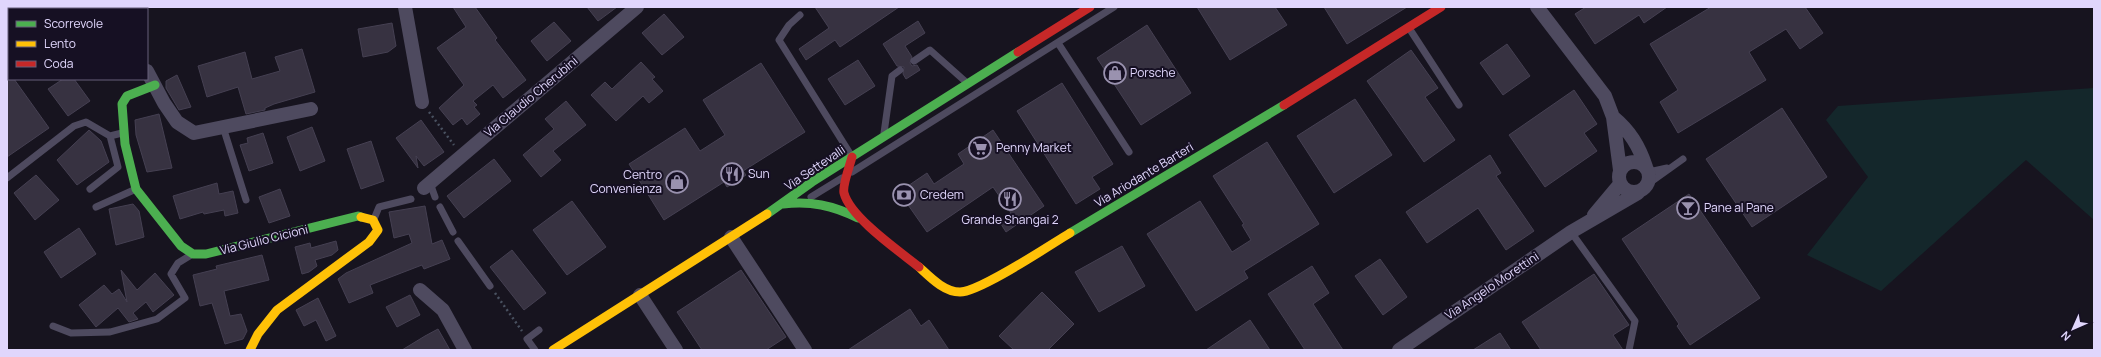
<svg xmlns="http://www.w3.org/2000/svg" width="2101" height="357" viewBox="0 0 2101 357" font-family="Manrope,sans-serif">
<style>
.green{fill:#14272b}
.building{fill:#373241;stroke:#454052}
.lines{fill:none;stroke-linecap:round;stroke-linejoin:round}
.path{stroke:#495160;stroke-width:2.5;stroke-dasharray:2 3;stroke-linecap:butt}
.lane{stroke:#4e4a5f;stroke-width:7}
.street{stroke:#4e4a5f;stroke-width:14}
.fast{stroke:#4caf50;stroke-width:9}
.slow{stroke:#ffc107;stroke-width:9}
.jam{stroke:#c62828;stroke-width:9}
.labels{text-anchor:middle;stroke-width:4;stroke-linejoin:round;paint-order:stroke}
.poi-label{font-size:12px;fill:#e0d6fc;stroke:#161023;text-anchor:start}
.street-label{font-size:12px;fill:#e0d6fc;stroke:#161023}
</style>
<rect width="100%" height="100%" fill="#17141f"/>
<!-- green -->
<path class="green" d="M2094,88V220L2026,160L1881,291L1807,255L1868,177L1826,120L1838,106Z"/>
<!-- building -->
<path class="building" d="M453,7H475L497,38L495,40L526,80L503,98L493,85L473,101L477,105L474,107L480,114L467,125L462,118L453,125L439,108L464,85L437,48L466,27Z
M587,7H617L598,21Z
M815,7H899L840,47L835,40L806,60L799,49L829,28Z
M1197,7H1275L1287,25L1230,60Z
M1324,7H1407L1347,44Z
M1586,7H1667L1644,23L1639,15L1595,44L1575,14Z
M1711,7H1805L1823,33L1800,49L1786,29L1749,52L1766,80L1678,133L1660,102L1678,90L1650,44Z
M664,14L684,37L662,55L642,33Z
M918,21L925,33L905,46L912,57L910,63L912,66L917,65L920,70L906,79L903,74L904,67L897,66L883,44Z
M554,22L571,41L547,61L531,41Z
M392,23L396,46L388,52L363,57L358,29Z
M1147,25L1191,93L1141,125L1097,58Z
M1507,44L1530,76L1503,95L1480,63Z
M302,49L315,92L274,104L265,108V110L246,114L238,87L207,97L198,66L245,52L252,79L280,71L275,57Z
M1411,50L1438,88L1425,97L1455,140L1424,162L1367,81Z
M858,60L875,86L845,105L828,79Z
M641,62L655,77L652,79L663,91L649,103L643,96L616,121L591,95L605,82L612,89Z
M761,63L805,132L743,171L746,175L727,187L724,182L664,220L629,164L685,128L700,151L725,135L703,100Z
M7,69L9,79H14L49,128L7,157Z
M177,75L191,107L179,110L166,88V81Z
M63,79H74L90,101L68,116L48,89Z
M1062,83L1113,164L1092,177L1100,189L1076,204L1017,111Z
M1574,90L1597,124L1584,133L1597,151L1545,187L1509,135Z
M1355,99L1392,155L1334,193L1297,136Z
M566,101L586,125L553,151L561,160L541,177L523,155L554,129L545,119Z
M1782,108L1827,177L1752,227L1706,159Z
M159,114L172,168L147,172L136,135L135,120Z
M421,120L444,152L424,166L416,156L418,168L396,138Z
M312,127L325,161L300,171L287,137Z
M89,130L101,141L109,162L77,185L57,160Z
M993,130L1044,206L1006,232L999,221L1011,213L993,187L927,232L899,192L927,173L934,184L964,164L958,154Z
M263,133L273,163L249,171L240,145L248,143L247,138Z
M371,141L384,181L361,189L347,149Z
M1267,142L1319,224L1244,271L1248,278L1196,311L1147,234L1200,201L1232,252L1251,240L1242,225L1244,224L1213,176Z
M1490,155L1501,173L1496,176L1534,231L1506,250L1478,208L1427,243L1406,212Z
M494,159L511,181L464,218L447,196Z
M36,175L59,200L35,220L14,193Z
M217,183L219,194L233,191L238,213L225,216L224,210L204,214L203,212L180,219L173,196Z
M280,189L290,216L269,223L259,197Z
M1689,194L1760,298L1690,345L1677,326L1679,324L1622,239Z
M572,201L606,247L567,275L533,230Z
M133,204L139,211L144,237L116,245L109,209Z
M425,206L432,244L442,240L450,259L424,269L422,265L370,285L373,293L349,303L338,279L346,273L412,243L409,234L394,238L389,212Z
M79,228L96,254L61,278L44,252Z
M336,241L338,250L332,255L315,260L317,266L309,272L302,274L295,247L310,243L311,248Z
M1122,246L1145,286L1099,312L1075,272Z
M512,250L546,293L524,310L490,267Z
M262,255L269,280L224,291L230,316L241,314L247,331L243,339L225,344L212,303L200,306L193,275L217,269L216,266Z
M1380,259L1407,297L1383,315L1355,276Z
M1312,266L1329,293L1313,304L1343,350H1305L1268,294Z
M121,270L137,290L155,273L174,295L153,312L146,302L133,313L138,319L129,322L118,308L96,327L79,305L104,285L112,294L119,289L127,302Z
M741,270L786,337L766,350H702L677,312Z
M1594,274L1629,325L1613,335L1623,350H1541L1522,322Z
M1042,292L1074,324L1048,350H1014L999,336Z
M410,295L420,315L397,327L386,307Z
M318,298L336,336L326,341L316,320L304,326L296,310Z
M910,309L921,326L929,320L949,350H848Z
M1250,320L1270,350H1206Z
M438,329L450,350H402L425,336Z
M1500,333L1511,350H1473Z"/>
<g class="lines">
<!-- path -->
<path class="path" d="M429,112L454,145
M495,293L522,331"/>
<!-- lane -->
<path class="lane" d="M800,15L789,25L779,40L851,155
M1409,28L1459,105
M1058,43L1129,152
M914,61L930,50L966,82
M223,127L246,200
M884,133L892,76L900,70
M852,172L1114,7
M1649,172L1667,168
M7,178L74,126L86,122L110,136L122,133
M430,183L435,197
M1648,184L1683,159
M90,189L118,167L110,136
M811,197L842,178
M96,207L136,189
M440,207L453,232
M374,219L379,207L411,199
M1571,232L1635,321L1629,350
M458,241L490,286
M53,326L71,333L110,332L157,319L185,298L171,274L178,263L191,255
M535,350L527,339L539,330"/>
<!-- street -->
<path class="street" d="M113,7L114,9
M405,7L422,102
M1537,7L1605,96L1613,117L1620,170
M147,71L164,103L177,122L194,133L311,109
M1613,117C1630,131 1639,146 1646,167
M1619 177a15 15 0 1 1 30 0a15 15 0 1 1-30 0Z
M424,188L637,7
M1594,215L1620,184
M731,237L805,350
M420,290L443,310L465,350
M640,295L676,350
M1399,350L1571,232L1638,193"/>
<!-- fast -->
<path class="fast" d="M155,85L127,96L122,104L125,144L136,189L181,246L193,254H206L358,216L361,217
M783,204C811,201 832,205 858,218
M767,214L812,182L1018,52
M1070,233L1284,105"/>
<!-- slow -->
<path class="slow" d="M919,267C930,277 944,292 960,292C980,292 1050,245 1070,233
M250,350L258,334L277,310L369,242L378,230L373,220L361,217
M553,350L767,214"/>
<!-- jam -->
<path class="jam" d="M1018,52L1090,7
M1284,105L1441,7
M852,157C850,165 842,186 844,193C850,217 899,251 919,267"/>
</g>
<!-- icons -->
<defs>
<g id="shop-ring" transform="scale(1.15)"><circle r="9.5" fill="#161023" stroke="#9a92af" stroke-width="1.5"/><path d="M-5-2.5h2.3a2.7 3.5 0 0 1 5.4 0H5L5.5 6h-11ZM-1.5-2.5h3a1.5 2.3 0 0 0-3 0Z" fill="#9a92af"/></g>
<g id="supermarket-ring" transform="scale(1.15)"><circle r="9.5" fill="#161023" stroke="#9a92af" stroke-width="1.5"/><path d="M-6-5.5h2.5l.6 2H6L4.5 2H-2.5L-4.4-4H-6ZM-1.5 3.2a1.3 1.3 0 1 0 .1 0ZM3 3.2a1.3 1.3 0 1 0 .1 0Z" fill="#9a92af"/></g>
<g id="restaurant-ring" transform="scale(1.15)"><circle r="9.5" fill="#161023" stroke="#9a92af" stroke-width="1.5"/><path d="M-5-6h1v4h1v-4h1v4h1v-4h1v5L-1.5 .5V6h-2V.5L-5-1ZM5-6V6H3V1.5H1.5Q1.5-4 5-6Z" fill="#9a92af"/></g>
<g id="bank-ring" transform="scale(1.15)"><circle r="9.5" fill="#161023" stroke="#9a92af" stroke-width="1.5"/><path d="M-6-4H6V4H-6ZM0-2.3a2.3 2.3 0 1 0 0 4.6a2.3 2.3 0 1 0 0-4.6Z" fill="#9a92af"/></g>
<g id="bar-ring" transform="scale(1.15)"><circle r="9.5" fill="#161023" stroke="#9a92af" stroke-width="1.5"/><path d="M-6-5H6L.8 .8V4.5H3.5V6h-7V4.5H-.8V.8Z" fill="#9a92af"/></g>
</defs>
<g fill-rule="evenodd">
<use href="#shop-ring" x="1115" y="73"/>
<use href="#supermarket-ring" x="980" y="148"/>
<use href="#restaurant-ring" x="732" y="174"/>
<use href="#shop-ring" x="677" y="182"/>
<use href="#bank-ring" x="904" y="195"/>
<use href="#restaurant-ring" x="1010" y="199"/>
<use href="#bar-ring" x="1688" y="208"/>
</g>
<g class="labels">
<!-- poi labels -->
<g class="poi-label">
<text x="1130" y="77">Porsche</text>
<text x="996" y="152">Penny Market</text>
<text x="748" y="178">Sun</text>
<text x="662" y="179" text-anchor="end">Centro<tspan x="662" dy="14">Convenienza</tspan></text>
<text x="920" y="199">Credem</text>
<text x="1704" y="212">Pane al Pane</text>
<text x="1010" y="224" text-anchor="middle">Grande Shangai 2</text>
</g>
<!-- street labels -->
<g class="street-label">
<text transform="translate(531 97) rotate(-40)" y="4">Via Claudio Cherubini</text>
<text transform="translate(815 168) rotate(-34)" y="4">Via Settevalli</text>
<text transform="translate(1144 175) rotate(-31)" y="4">Via Ariodante Barteri</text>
<text transform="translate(264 240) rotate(-14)" y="4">Via Giulio Cicioni</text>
<text transform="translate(1492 286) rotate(-34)" y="4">Via Angelo Morettini</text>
</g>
</g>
<!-- border -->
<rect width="2101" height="357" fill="none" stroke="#e0d6fc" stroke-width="16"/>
<!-- legend -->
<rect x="8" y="8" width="140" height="72" fill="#161023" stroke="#675f7a"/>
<rect x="16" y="21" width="20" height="6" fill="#4caf50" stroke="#675f7a"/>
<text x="44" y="28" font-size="12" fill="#e0d6fc">Scorrevole</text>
<rect x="16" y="41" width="20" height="6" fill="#ffc107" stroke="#675f7a"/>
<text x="44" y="48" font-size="12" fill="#e0d6fc">Lento</text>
<rect x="16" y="61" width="20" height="6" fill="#c62828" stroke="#675f7a"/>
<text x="44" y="68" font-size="12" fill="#e0d6fc">Coda</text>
<!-- north arrow -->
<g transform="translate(2073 329) rotate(225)" stroke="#161023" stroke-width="3" paint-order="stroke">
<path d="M0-3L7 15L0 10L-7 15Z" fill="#e0d6fc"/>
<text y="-6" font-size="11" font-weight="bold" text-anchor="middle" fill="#e0d6fc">N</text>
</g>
</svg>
